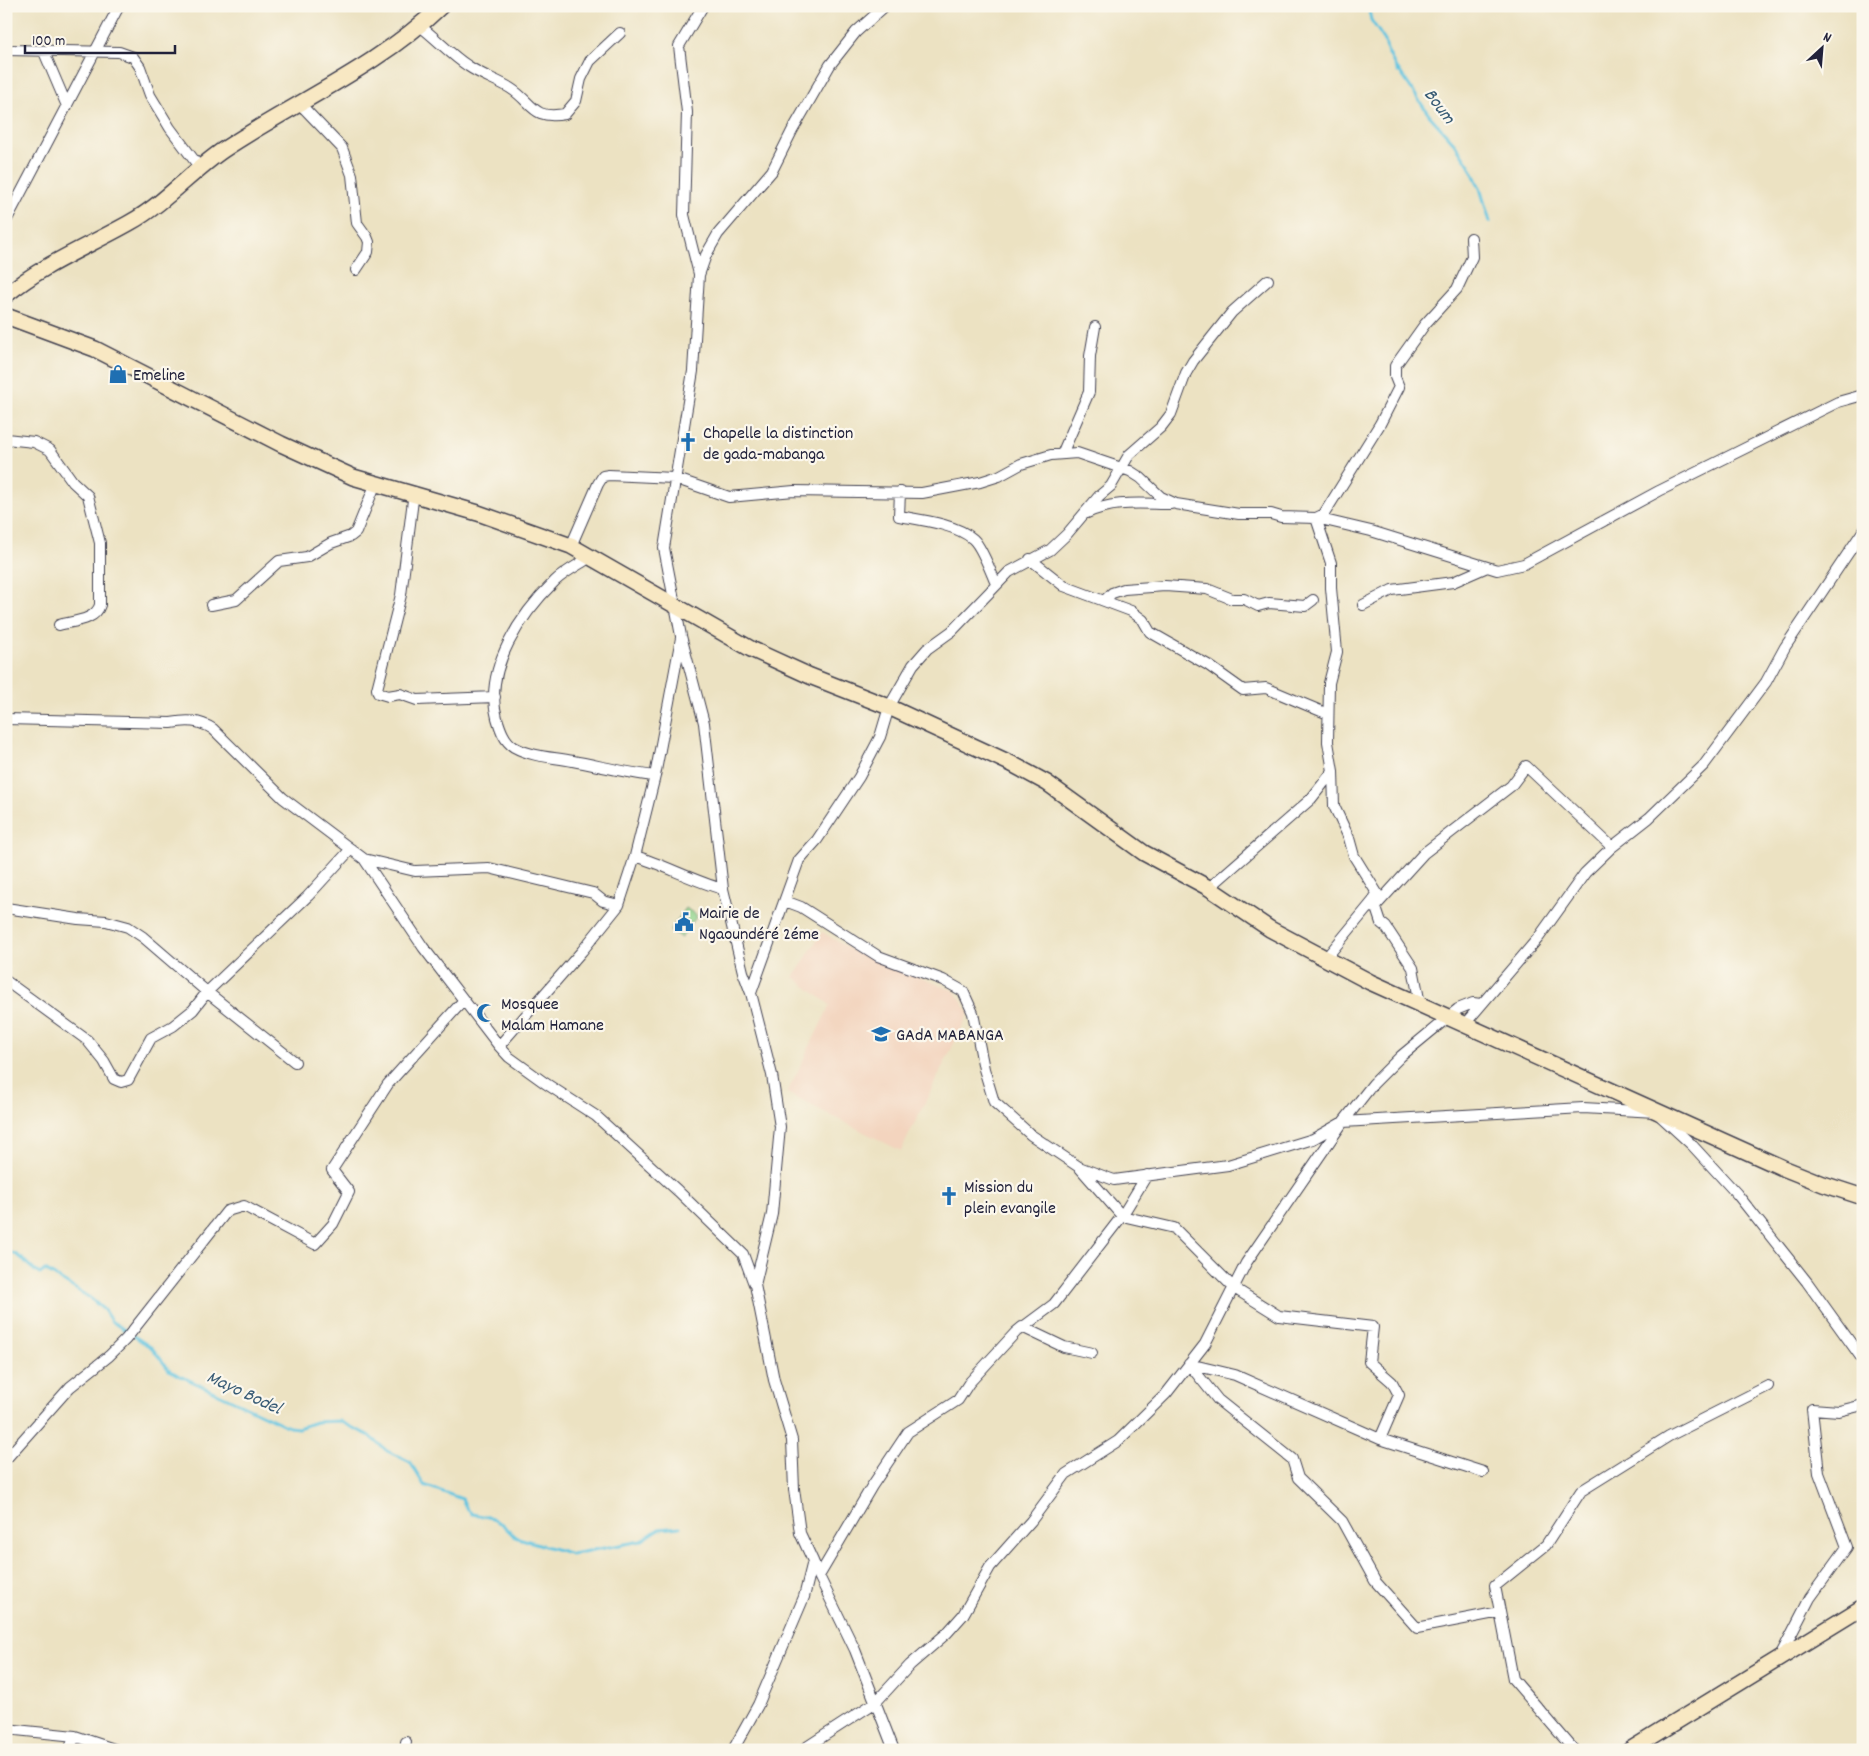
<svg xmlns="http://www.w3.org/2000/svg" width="1869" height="1756" viewBox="0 0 1869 1756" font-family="Dekko,sans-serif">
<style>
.built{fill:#f3d4be}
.green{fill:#91d38b;stroke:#5a7a63}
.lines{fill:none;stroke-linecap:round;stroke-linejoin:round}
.stream{stroke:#62c4e0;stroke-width:3}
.street-casing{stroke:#403f4f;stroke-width:12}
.secondary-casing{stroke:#403f4f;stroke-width:18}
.street{stroke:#fff;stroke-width:10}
.secondary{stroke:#f8e8c3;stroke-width:15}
.labels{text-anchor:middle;stroke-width:4.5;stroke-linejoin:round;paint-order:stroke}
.poi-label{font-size:18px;fill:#22223b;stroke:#fbf7ec;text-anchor:start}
.water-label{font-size:19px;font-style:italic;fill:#385b75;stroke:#fbf7ec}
</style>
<rect width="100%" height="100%" fill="#fbf7ec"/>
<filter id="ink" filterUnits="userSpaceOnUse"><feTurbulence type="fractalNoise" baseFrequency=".02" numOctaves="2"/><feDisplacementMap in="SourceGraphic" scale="10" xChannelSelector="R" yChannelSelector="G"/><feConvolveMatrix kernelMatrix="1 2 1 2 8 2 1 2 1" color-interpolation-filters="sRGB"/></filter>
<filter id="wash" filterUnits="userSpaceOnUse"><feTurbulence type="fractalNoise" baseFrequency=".0096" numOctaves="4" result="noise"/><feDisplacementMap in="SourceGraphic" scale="20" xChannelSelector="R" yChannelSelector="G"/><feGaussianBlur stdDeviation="1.12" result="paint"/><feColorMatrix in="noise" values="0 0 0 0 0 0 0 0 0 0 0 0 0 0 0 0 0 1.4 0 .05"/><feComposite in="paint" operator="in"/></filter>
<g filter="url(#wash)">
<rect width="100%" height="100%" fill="#ece2c2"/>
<!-- built -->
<path class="built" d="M822,932L855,952L955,991L969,1013L901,1151L787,1093L830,1005L794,977Z"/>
<!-- green -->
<path class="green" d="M686,908L697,916L681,938L670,930Z"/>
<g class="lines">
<!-- stream -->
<path class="stream" d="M1368,6L1371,20L1385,41L1387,50L1398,72V69L1429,115L1455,144L1469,165L1480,188L1490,222
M6,1253C21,1250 28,1269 40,1274L45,1270L90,1298L104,1310L111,1321L152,1348L170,1371L289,1427L298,1428L316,1422L339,1421L370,1436L387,1451L410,1462L424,1485L462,1499L467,1509L472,1514L488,1517L502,1524L515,1537L572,1554L641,1541L659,1529L680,1527"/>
</g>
</g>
<g filter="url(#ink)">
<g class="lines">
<!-- street casing -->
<g class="street-casing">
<path id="street" d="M420,26C437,39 451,55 468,66C481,75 497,80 510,88C534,103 531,120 565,114L576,101L581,79L590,61L620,33
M6,50L119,52L133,57L140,67L150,95L170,128L200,168
M44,52L67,106
M300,104L342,148L352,175L357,223L367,237L369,242L368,252L356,270
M6,221L119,6
M699,274L684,215L687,112L679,46L703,6
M6,439L34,442L50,450L73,482L88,496L100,543V605C95,621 73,621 59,625
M1062,454L1089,392L1090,356L1095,327
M414,492L401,595L377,689L378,693L388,696L400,694L417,700L495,697
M900,492L899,516C921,520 956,524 973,539C980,545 992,574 996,584
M1087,513C1114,500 1141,504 1171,504
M571,546L598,484L603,476L609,475L674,478L729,497L794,491L922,493L980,482L999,476L1021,464L1051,455L1077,453L1130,471L1141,478L1161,497L1176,504L1239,514H1271L1281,517L1316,518L1371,531L1497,570L1524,564L1659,491L1838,402L1863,395
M589,558C578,565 564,572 555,581C522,613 483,669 497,718C500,728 504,741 514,747C532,757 553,757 573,761C600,766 627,773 655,776
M1030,559L1064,586L1131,611L1143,620L1150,632L1208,665L1243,690L1266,688L1328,714
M1105,600L1112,593L1124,589L1165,586L1207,589L1232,599H1244L1258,606L1269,603L1305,606L1313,600
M211,605L236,600L279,561L307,557L331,543L351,536L356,532L376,483
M1363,605L1392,590L1453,582L1485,568
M6,719L171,723C187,720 199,720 213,729L283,798L364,859L423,947L499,1046L509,1057L545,1083L596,1116L678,1191L743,1254L754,1284
M635,856C665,865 693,881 723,889
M364,859L415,871L489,868L593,893L603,901L619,905L635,856L655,776L681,638
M1209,888L1311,799L1333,771L1328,742L1329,683L1337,652L1331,588V563L1316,518L1324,514L1380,424L1399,387L1395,377V366L1425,324L1457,289L1472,257L1471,238
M785,901L801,907L878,956L943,980L963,991L973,1013L984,1069L994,1102L1031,1135L1079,1167L1122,1216L1174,1228L1234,1288L1279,1316L1373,1327L1369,1362L1392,1382L1399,1395L1380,1439
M1374,902L1381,923L1386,927L1413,968L1420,1004
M6,908L78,919L106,921L128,927L143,937L207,992L295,1062
M1374,908L1424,853L1511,786L1526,766L1612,847
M1326,958L1373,901L1377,893L1354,856L1349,838L1334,806L1333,771
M6,981L87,1040L104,1061L114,1079L121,1082L128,1080L151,1038L173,1026L193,1010L207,992L308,896L351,849
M751,993L799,860L817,840L859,777L880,737L889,707L913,665L927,649L952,631L1009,572L1050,550L1067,534L1099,496L1111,486L1129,455L1161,427L1171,414L1186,373L1193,361L1232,312L1268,280
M1464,1025L1539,937L1585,873L1612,847L1649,818L1704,765L1766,682L1785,647L1863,531
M499,1046L582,951L619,905
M1079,1167L1114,1180L1228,1165L1313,1139L1343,1122L1583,1108L1656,1112L1692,1145L1737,1194L1807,1282L1863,1360
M1019,1330L1054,1304L1122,1216L1147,1175
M1189,1364L1218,1400L1292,1459L1298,1478L1342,1521L1375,1581L1417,1628L1500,1612
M1189,1364L1235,1375L1380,1439L1483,1472
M6,1459L70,1387L109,1356L126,1339L227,1211L244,1206L315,1244L333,1224L349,1192L332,1170L388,1084L463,1001
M813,1561L819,1576L872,1486L908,1432L958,1400L969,1383L1016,1332L1022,1327L1064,1347L1092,1353
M819,1576L855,1650L894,1750
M1779,1658L1810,1598L1847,1547L1819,1473L1812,1409L1839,1411L1863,1405
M6,1729L75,1736
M69,1750L75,1736L117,1750
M405,1750L406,1742
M733,1750L758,1705L804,1597L813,1561L800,1533L794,1489L792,1440L774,1380L755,1285L772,1214L780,1127L772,1075L751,993L743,972L723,889L704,723L681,636L664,548L693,371L699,275L706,255L718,234L772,171L792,131L830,65L856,32L885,6
M802,1750L876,1702L910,1665L947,1633L963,1615L990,1567L1031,1521L1066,1474L1118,1441L1166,1394L1205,1344L1246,1263L1343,1122L1373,1084L1401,1056L1458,1009L1473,1003L1481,1004
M1574,1750L1513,1679L1495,1586L1546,1545L1581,1491L1669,1436L1768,1386"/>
</g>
<!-- secondary casing -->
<g class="secondary-casing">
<path id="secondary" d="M6,295C43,264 89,246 131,222C165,203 191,172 223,150C295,102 378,67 441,6
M6,316L95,349L281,444L353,477L478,513L571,546L751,649L810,676L889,707L1012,764L1047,783L1144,853L1209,888L1270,929L1370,982L1783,1168L1823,1184L1863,1197
M1630,1750L1863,1607"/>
</g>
<!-- street -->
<use href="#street" class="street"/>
<!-- secondary -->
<use href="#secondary" class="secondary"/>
</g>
</g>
<!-- icons -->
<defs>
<g id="shop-bare" transform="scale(1.5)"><path d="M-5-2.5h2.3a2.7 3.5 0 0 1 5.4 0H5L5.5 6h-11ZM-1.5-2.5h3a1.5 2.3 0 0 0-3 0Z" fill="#1f6fb2" stroke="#fbf7ec" stroke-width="2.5" paint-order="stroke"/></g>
<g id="church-bare" transform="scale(1.5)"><path d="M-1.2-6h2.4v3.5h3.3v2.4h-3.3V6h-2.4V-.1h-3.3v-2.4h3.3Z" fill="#1f6fb2" stroke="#fbf7ec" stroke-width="2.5" paint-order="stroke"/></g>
<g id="civic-bare" transform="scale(1.5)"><path d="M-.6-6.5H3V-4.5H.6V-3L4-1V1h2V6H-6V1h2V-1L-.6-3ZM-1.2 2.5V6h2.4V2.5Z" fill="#1f6fb2" stroke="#fbf7ec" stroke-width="2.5" paint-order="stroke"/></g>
<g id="mosque-bare" transform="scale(1.5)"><path d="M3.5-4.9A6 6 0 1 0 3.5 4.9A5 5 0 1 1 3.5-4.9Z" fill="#1f6fb2" stroke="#fbf7ec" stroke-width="2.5" paint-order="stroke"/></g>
<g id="school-bare" transform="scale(1.5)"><path d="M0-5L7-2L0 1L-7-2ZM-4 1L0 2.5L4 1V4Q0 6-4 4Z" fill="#1f6fb2" stroke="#fbf7ec" stroke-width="2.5" paint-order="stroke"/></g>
</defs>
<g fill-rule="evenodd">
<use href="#shop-bare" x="118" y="374"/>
<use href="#church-bare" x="688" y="442"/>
<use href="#civic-bare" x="684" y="922"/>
<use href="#mosque-bare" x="486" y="1013"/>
<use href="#school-bare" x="881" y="1034"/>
<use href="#church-bare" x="949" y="1196"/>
</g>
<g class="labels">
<!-- poi labels -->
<g class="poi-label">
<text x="133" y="380">Emeline</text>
<text x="703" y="438">Chapelle la distinction<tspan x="703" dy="21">de gada-mabanga</tspan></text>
<text x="699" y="918">Mairie de<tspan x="699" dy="21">Ngaoundéré 2éme</tspan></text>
<text x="501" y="1009">Mosquee<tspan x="501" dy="21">Malam Hamane</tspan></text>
<text x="896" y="1040">GAdA MABANGA</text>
<text x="964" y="1192">Mission du<tspan x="964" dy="21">plein evangile</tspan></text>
</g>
<!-- water labels -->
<g class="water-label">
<text transform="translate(1441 105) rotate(53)" y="7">Boum</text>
<text transform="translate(245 1391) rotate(25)" y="7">Mayo Bodel</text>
</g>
</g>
<!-- margin -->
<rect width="1869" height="1756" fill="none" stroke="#fbf7ec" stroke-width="25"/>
<!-- north arrow -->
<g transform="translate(1822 48) rotate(26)" stroke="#fbf7ec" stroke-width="4" paint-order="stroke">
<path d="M0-4L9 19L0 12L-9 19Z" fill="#22223b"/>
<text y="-8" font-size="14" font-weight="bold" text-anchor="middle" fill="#22223b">N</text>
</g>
<!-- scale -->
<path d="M25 45v8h150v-8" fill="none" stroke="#22223b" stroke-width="2.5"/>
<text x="32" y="45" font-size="15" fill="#22223b" stroke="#fbf7ec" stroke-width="4" paint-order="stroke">100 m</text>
</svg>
